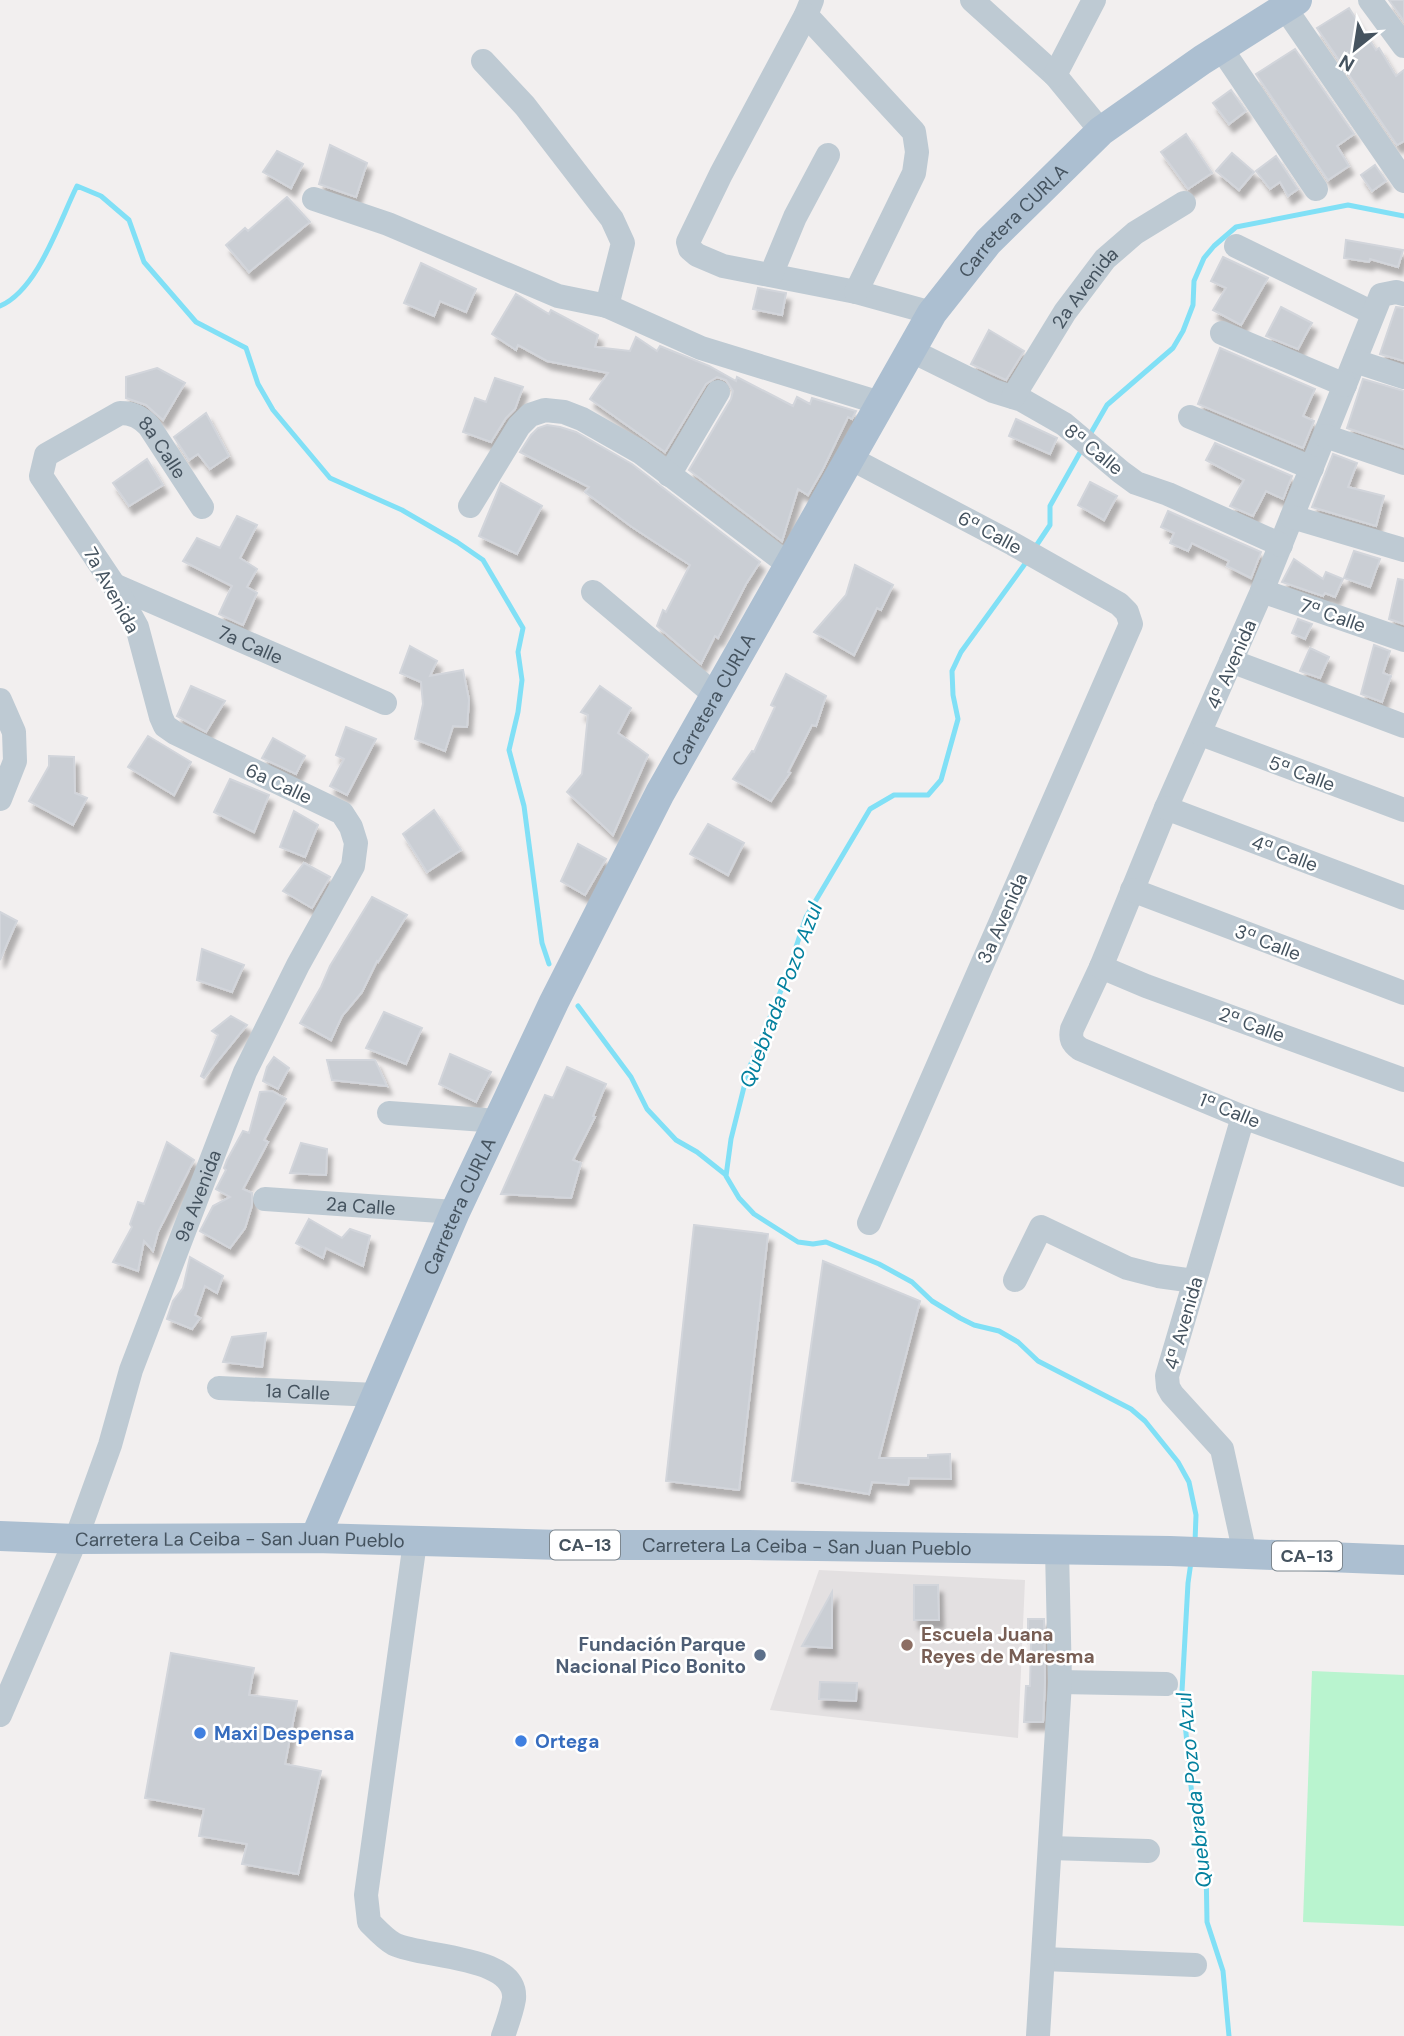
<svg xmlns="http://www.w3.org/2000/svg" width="1404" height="2036" viewBox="0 0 1404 2036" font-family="'DM Sans',sans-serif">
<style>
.education{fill:#e3e0e1}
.green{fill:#b9f4cf}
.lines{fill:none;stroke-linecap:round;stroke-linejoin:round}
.stream{stroke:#81e0f6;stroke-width:5}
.building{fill:#caced4;stroke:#d2d5db;stroke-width:2;filter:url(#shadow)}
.minor{stroke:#becad3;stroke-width:24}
.major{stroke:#acbfd1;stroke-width:30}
.education-dot{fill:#8d6e63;stroke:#fff;stroke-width:2.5}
.service-dot{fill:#5c6f8a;stroke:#fff;stroke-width:2.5}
.shop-dot{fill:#3f7fe0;stroke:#fff;stroke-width:2.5}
.labels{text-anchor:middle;stroke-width:5;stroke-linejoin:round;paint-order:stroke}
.shield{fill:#fff;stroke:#7d878f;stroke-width:2}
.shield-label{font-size:18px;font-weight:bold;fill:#45535f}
.street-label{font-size:19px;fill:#45535f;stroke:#fff}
.education-label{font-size:19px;font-weight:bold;fill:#785e54;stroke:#fff;text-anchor:start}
.service-label{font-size:19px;font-weight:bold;fill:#4e5e75;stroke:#fff;text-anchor:end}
.shop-label{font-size:19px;font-weight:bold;fill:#366cbe;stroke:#fff;text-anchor:start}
.water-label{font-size:21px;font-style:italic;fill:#03809e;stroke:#fff}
</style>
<defs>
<filter id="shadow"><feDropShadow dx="4.5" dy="8" stdDeviation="2" flood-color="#0004"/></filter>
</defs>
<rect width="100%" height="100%" fill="#f2efef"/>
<!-- education -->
<path class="education" d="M819,1570L1025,1580L1018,1738L770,1710Z"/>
<!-- green -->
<path class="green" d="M1312,1671L1404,1675V1926L1303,1922Z"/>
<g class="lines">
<!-- stream -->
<path class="stream" d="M0,306C38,290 59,222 77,186L101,196L129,220L144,262L196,322L246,348L258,384L273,410L330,478L402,510L457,542L483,560L523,628L518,652L522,680L518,712L509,750L524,806L542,943L549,964
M1088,438L1107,405L1173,348L1183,331L1193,305L1194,281L1204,258L1214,246L1236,227L1348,205L1404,216
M1034,549L1050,525V506L1082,449
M1027,561L961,652L952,671L953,695L958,719L941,780L928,795H894L870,809L806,917L784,983L748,1071L731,1139L726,1176L739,1198L754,1214L798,1242L813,1244L826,1242L879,1264L912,1282L932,1301L960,1318L974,1325L999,1331L1018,1342L1038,1361L1131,1409L1145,1421L1178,1462L1189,1482L1196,1515L1195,1542
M578,1006L631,1077L647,1109L676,1140L697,1152L726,1175
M1191,1562L1188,1583L1182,1691L1193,1807L1206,1865L1207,1922L1223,1971L1229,2036"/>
</g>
<!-- building -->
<path class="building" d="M1389,0H1404V21Z
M1349,8L1376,50L1379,48L1396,76L1404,70V141L1397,145L1317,28Z
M1295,49L1354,134L1337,146L1349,166L1328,180L1256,74Z
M1231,90L1246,111L1229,124L1213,103Z
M1186,134L1212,173L1188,189L1161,152Z
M330,145L367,163L356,197L319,184Z
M277,151L303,164L291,188L263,172Z
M1232,153L1254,172L1239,190L1216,171Z
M1276,156L1298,189L1288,196L1280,182L1270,189L1256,171Z
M1375,165L1386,181L1372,191L1361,175Z
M287,197L310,222L249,272L226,245L245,228L248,231Z
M1346,240L1403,250L1398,267L1370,259L1369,262L1344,258Z
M1223,257L1268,278L1241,325L1213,310L1226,288L1211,281Z
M421,263L476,289L466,312L440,301L434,316L404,303Z
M758,288L786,293L782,315L753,309Z
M516,294L549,314L551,310L598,335L595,347L630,351L636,337L657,351L660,346L709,366L736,381L737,377L793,406L797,397L810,404L812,398L856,411L852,419L848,417L823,469L808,495L798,489L782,541L689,470L731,399L733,391L726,380L717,377L706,384L665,452L590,399L608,373L547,361L518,345L516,350L492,334Z
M1281,307L1312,323L1298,349L1266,336Z
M1396,307L1404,308V361L1380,354Z
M989,330L1024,351L1006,380L971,364Z
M1220,348L1315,389L1303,416L1314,421L1303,448L1198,404Z
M157,368L185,383L163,420L146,405L126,398V377Z
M495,378L523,387L515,409L506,418L491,442L463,432L475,398L486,402Z
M1363,379L1404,391V447L1347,428Z
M206,413L229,456L210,469L198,454L189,460L174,437Z
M1016,419L1057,438L1050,454L1009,436Z
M547,425L560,427L576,432L632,464L760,562L746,584L718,638L715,636L701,664L657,626L663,610L666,612L690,565L632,527L585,492L589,487L520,452L531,435L538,428Z
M1215,443L1292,476L1283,499L1266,491L1253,516L1230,506L1244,480L1206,460Z
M1333,454L1357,463L1348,487L1384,496L1376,526L1312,507Z
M147,459L163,485L129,506L113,483Z
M1090,482L1117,496L1104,520L1078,505Z
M501,483L542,506L517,554L479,536Z
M1168,511L1261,552L1251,578L1227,566L1229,561L1192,543L1188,551L1170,543L1174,533L1161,527Z
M237,516L257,525L240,558L257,569L247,587L257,593L243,625L219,614L232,586L183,561L197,538L220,548Z
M1354,551L1380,559L1370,587L1344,578Z
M1294,559L1323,579L1326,572L1343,579L1335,597L1325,593L1323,596L1282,582Z
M855,565L893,585L881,610L877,608L854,655L814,632L846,595Z
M1398,579L1404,580V624L1389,619Z
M1298,619L1312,624L1305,639L1292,633Z
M1374,645L1390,651L1383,673L1391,676L1382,702L1361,694Z
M410,646L437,661L430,676L463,670L469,700L467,727L453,726L445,751L415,739L423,704L421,682L400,673Z
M1310,648L1329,657L1320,678L1300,671Z
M786,674L826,696L816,726L812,725L788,772L790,773L771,801L733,779L752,751L754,752L775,707L771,705Z
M191,686L225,701L206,732L177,716Z
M600,686L631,708L618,733L648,755L613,835L567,792L582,774L588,715L581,712Z
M346,727L376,739L347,795L330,786L344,759L336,755Z
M148,736L191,762L174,795L128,767Z
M273,738L305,756L296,774L262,758Z
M49,756L74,757L75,793L87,798L73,825L29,801L49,766Z
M230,779L269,795L254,832L214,812Z
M434,810L461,850L427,872L403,834Z
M294,811L318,825L305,857L280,847Z
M708,824L744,843L728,875L690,854Z
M578,844L606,859L585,895L561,881Z
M304,863L330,877L312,908L283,891Z
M372,897L407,915L378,962L377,961L362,992L342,1016L331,1040L300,1023L321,987L330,966Z
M0,912L17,921L0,960Z
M202,949L244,965L232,992L197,980Z
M384,1012L422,1028L406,1064L366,1048Z
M231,1016L247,1025L204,1078L201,1076L218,1035L212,1031Z
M450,1054L491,1072L476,1102L439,1084Z
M274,1057L289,1068L278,1089L263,1081L267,1067Z
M327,1060H375L387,1086L332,1080Z
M567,1067L606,1084L593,1116L595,1117L573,1160L581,1163L571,1198L501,1194L545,1095L553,1098Z
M272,1091L286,1099L264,1140L268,1142L243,1189L252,1193V1205L245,1228L230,1248L200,1231L213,1206L230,1197L216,1189L226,1170L224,1168L227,1160L243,1131L249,1133L260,1092Z
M167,1142L194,1160L158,1232L153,1251L144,1241L138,1271L113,1262L132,1227L130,1224L138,1202L144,1204Z
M301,1143L327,1149L326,1175L290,1173Z
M309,1219L342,1238L350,1229L370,1236L363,1266L326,1248L323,1258L296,1243Z
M694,1225L768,1234L739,1490L666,1481Z
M190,1257L223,1276L217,1293L205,1286L195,1315L200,1318L192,1329L167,1319L173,1301L183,1288Z
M823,1261L920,1301L879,1458H928V1455L950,1454L951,1479L909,1478L908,1485L872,1482L869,1494L792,1481Z
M266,1333L262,1367L223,1362L232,1337Z
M914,1585H938L939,1620H914Z
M832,1592V1648L802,1646Z
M1028,1619H1044L1045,1682L1043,1722H1024L1026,1686H1030L1031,1642L1028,1643Z
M171,1653L254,1668L249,1695L297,1701L285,1764L321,1771L298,1874L242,1864L247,1844L199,1836L204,1809L145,1798Z
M820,1682L857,1683L856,1701L819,1699Z"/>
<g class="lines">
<!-- minor -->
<g class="minor">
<path d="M812,0L806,15L721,174L688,242L690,249L697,255L723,266L856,292L932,313"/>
<path d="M972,0L1055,75L1101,131"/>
<path d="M1370,0L1404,46"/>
<path d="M1285,8L1404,181"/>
<path d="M806,15L914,132L917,152L914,173L856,292"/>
<path d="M1221,48L1316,189"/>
<path d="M483,61L525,106L612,219L623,243L607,306"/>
<path d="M1055,75L1094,0"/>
<path d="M314,199L388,224L558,296L607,306L701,348L880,403"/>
<path d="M1236,246L1373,313"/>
<path d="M771,275L795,217L828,155"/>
<path d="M1404,294L1396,292L1381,295L1262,591L1166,808L1101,967L1072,1029C1070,1039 1072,1043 1080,1049L1243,1117L1404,1175"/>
<path d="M1222,333L1345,385"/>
<path d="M910,350L993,391L1022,400L1064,424L1121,472L1136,483L1168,494L1281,545"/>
<path d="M1355,361L1404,377"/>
<path id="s1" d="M1013,397L1065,312L1105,259L1135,233L1184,203"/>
<path d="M1190,417L1312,468"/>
<path d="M1325,436L1404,463"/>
<path d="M850,458L1013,544L1119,604L1127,612L1131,624L869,1223"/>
<path d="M669,475L718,392"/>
<path d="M470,506L519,426L530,415L545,410L564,412L582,419L640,452L789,565"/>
<path d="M1292,517L1404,550"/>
<path id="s2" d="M114,585L385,703"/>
<path d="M1262,591L1404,640"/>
<path d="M593,592L715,695"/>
<path d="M1231,661L1404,726"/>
<path d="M0,700L14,732L15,761L0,799"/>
<path d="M1201,734L1404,810"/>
<path d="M1166,808L1404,898"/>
<path d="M1132,890L1404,993"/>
<path d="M1101,967L1146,986L1404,1080"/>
<path d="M389,1113L498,1121"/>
<path d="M1243,1117L1167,1376L1168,1387L1172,1394L1222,1449L1245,1554"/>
<path id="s3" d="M265,1199L455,1212"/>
<path d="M1015,1280L1041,1227L1127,1268L1158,1276L1194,1281"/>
<path id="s4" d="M219,1388L376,1395"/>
<path d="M415,1542L366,1895L369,1922C376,1929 385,1939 394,1944C422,1958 518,1955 514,1999C512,2011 507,2025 503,2036"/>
<path d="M1060,1682L1166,1684"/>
<path id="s5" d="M0,1715L76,1539L110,1445L131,1370L245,1072L298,965L353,866L356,843L351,827L342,813L175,733L165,726L161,717L137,627L114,585L41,476L46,455L120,413C133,413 140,417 149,426L202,507"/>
<path d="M1050,1848L1148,1851"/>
<path d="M1043,1959L1195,1965"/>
<path d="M1038,2036L1060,1682L1057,1550"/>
</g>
<!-- major -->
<g class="major">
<path id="s6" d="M0,1536L76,1539L315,1538L561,1545H749L1170,1551L1404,1560"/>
<path id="s7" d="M315,1538L455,1212L554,1002L660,793L932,313L988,242L1101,131L1202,60L1297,0"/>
</g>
</g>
<!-- markers -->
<circle class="education-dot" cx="907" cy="1645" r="7"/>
<circle class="service-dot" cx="760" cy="1655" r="7"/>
<g class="shop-dot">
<circle cx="200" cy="1733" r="7"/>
<circle cx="521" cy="1741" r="7"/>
</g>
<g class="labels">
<!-- shield labels -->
<g class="shield">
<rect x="550" y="1530.5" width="70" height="29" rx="5"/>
<rect x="1272" y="1541.5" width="70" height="29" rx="5"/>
</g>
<g class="shield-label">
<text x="585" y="1551">CA-13</text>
<text x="1307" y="1562">CA-13</text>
</g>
<!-- street labels -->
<g class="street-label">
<text dy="7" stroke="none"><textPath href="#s7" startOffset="1496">Carretera CURLA</textPath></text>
<text dy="7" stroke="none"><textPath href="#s1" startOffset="131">2a Avenida</textPath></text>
<text transform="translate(1094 449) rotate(39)" y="7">8ª Calle</text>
<text dy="7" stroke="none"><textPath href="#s5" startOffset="1622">8a Calle</textPath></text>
<text transform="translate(990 532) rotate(28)" y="7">6ª Calle</text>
<text transform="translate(112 590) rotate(61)" y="7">7a Avenida</text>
<text transform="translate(1333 615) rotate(19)" y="7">7ª Calle</text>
<text dy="7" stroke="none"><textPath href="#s2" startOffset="149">7a Calle</textPath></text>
<text transform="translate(1231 664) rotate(-66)" y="7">4ª Avenida</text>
<text dy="7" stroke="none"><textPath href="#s7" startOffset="929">Carretera CURLA</textPath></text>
<text transform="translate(1302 773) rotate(20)" y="7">5ª Calle</text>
<text transform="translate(279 783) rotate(25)" y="7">6a Calle</text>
<text transform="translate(1285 853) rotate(21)" y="7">4ª Calle</text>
<text transform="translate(1002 918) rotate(-66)" y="7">3a Avenida</text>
<text transform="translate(1268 942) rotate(21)" y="7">3ª Calle</text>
<text transform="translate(1252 1024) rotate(20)" y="7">2ª Calle</text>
<text transform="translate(1230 1110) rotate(22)" y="7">1ª Calle</text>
<text dy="7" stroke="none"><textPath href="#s5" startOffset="556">9a Avenida</textPath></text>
<text dy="7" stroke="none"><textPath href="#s3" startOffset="96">2a Calle</textPath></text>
<text dy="7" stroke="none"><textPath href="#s7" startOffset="362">Carretera CURLA</textPath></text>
<text transform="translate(1183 1323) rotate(-74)" y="7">4ª Avenida</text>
<text dy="7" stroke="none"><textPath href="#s4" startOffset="79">1a Calle</textPath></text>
<text dy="7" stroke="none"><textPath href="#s6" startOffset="240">Carretera La Ceiba - San Juan Pueblo</textPath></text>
<text dy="7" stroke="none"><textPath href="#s6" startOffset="807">Carretera La Ceiba - San Juan Pueblo</textPath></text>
</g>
<!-- education labels -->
<g class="education-label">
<text x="921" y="1641">Escuela Juana<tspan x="921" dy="22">Reyes de Maresma</tspan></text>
</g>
<!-- service labels -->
<g class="service-label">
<text x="746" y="1651">Fundación Parque<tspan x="746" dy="22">Nacional Pico Bonito</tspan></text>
</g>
<!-- shop labels -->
<g class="shop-label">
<text x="214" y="1740">Maxi Despensa</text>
<text x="535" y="1748">Ortega</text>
</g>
<!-- water labels -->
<g class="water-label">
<text transform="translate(781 995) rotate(-69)" y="7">Quebrada Pozo Azul</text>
<text transform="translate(1194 1790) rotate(-96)" y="7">Quebrada Pozo Azul</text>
</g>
</g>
<!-- north arrow -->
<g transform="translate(1355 49) rotate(210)" stroke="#ffffff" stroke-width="5" paint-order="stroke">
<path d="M0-5L12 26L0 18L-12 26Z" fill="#45535f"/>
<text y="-10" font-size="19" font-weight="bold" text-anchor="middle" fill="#45535f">N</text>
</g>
</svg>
